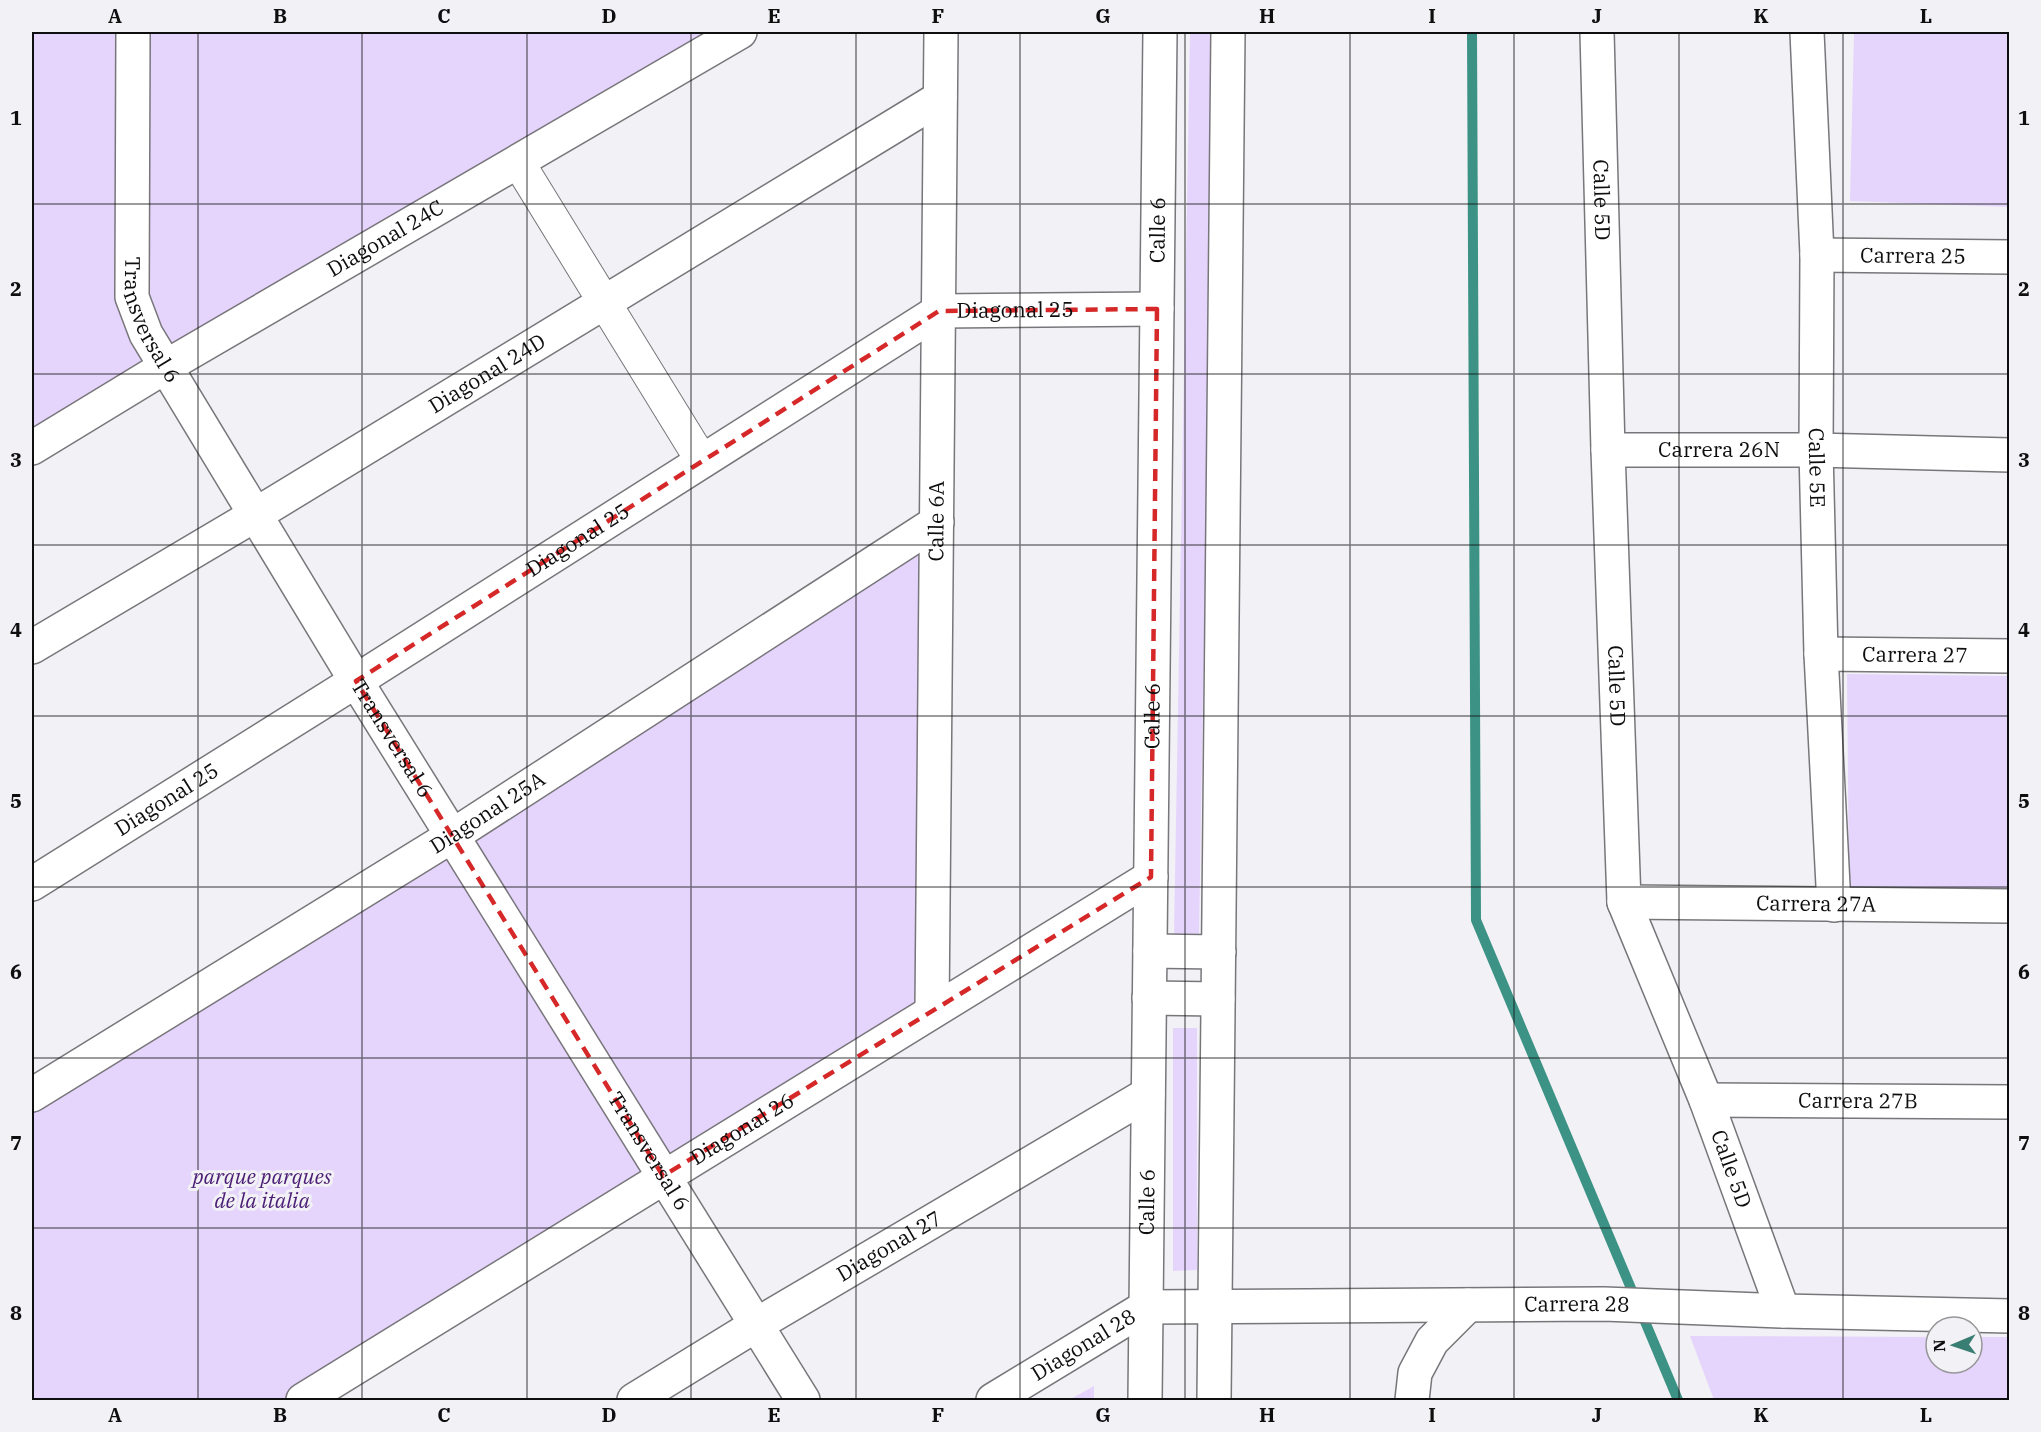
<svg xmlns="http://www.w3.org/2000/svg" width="2041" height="1432" viewBox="0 0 2041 1432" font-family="'IBM Plex Serif',serif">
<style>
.green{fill:#e5d5fc}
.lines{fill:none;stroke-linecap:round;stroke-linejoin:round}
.stream{stroke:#3c9285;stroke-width:10}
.pedestrian-casing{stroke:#78767a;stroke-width:34}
.minor-casing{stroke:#78767a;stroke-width:36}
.pedestrian{stroke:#fff;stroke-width:32}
.minor{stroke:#fff;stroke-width:33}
.marked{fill:none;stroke:#d62828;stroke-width:4.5;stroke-dasharray:12 8;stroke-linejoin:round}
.grid{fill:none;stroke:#0e0e0f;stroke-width:1.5;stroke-opacity:0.55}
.labels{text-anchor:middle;stroke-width:6;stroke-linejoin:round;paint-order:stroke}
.street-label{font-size:21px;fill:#0e0e0f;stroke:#f2f1f5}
.park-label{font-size:21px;font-style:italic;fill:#4b1e75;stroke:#f2f1f5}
.neatline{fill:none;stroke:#0e0e0f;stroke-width:2}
.grid-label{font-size:20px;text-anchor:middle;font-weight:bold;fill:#0e0e0f}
</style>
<rect width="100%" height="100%" fill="#f2f1f5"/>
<!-- green -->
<path class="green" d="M32,32H740L32,448Z
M1190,32H1214L1199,936L1174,935Z
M1854,33H2009V207L1850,201Z
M937,522L932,1011L303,1400H32V1095Z
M1847,674L2009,676V888H1849Z
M1173,1028H1197V1270L1173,1271Z
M1690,1336L1936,1337V1363H1972V1337H2009V1400H1714Z
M1094,1386V1400H1069Z"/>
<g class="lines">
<!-- stream -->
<path class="stream" d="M1472,32L1476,920L1678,1400"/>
<!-- pedestrian casing -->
<g class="pedestrian-casing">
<path id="pedestrian" d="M518,162L702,461"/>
</g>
<!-- minor casing -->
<g class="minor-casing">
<g id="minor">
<path id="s1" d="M133,32L132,297L146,334L356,681L803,1400"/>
<path id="s2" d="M1597,32L1608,450L1624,902L1706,1100L1783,1311"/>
<path id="s3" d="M1807,32L1817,255L1816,450L1821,654L1834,905"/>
<path id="s4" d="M1817,255L2010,257"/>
<path id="s5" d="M32,448L165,367L740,32"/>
<path id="s6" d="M1608,450H1816L2010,455"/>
<path id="s7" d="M32,647L255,515L940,98"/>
<path id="s8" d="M1821,654L2010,656"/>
<path id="s9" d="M32,884L356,681L939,311L1157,309"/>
<path id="s10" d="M1624,902L2010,906"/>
<path d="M1150,951L1219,952"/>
<path d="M1149,998L1218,999"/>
<path id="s11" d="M932,1011L941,32"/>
<path id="s12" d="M32,1095L452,836L937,522"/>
<path id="s13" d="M1706,1100L2010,1102"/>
<path id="s14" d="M303,1400L1151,877"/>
<path id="s15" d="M634,1400L756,1325L1148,1094"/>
<path id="s16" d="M993,1400L1146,1307L1604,1304L1783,1311L2010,1316"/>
<path id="s17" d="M1145,1400L1160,32"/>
<path d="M1214,1400L1228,32"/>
<path d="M1412,1400L1415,1373L1432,1341L1468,1305"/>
</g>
</g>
<!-- pedestrian -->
<use href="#pedestrian" class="pedestrian"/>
<!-- minor -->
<use href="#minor" class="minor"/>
</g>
<!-- marked area -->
<path class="marked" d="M1157,309L1151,877L663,1176L356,681L939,311Z"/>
<!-- grid -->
<path class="grid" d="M198,32V1400M362,32V1400M527,32V1400M691,32V1400M856,32V1400M1020,32V1400M1185,32V1400M1350,32V1400M1514,32V1400M1679,32V1400M1843,32V1400M32,204H2010M32,374H2010M32,545H2010M32,716H2010M32,887H2010M32,1058H2010M32,1228H2010"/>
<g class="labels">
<!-- street labels -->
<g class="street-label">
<text dy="7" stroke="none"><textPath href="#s2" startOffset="168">Calle 5D</textPath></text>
<text dy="7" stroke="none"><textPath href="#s17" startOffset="1170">Calle 6</textPath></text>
<text dy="7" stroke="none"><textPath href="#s5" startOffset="411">Diagonal 24C</textPath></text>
<text dy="7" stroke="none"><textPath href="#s4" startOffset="96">Carrera 25</textPath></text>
<text dy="7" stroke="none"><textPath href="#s9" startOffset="1149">Diagonal 25</textPath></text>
<text dy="7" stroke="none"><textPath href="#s1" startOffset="292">Transversal 6</textPath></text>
<text dy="7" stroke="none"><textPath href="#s7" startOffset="531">Diagonal 24D</textPath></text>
<text dy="7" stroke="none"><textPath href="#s6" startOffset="111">Carrera 26N</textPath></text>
<text dy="7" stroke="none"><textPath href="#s3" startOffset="436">Calle 5E</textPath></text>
<text dy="7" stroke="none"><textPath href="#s11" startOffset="490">Calle 6A</textPath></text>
<text dy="7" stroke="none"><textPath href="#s9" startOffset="645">Diagonal 25</textPath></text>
<text dy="7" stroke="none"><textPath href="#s8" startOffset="94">Carrera 27</textPath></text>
<text dy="7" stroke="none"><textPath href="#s2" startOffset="654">Calle 5D</textPath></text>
<text dy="7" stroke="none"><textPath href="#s17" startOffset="684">Calle 6</textPath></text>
<text dy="7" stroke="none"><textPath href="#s1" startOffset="778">Transversal 6</textPath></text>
<text dy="7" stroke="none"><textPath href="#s9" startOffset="159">Diagonal 25</textPath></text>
<text dy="7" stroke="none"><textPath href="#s12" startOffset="536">Diagonal 25A</textPath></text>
<text dy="7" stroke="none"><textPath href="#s10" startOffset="192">Carrera 27A</textPath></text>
<text dy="7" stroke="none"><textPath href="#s13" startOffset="152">Carrera 27B</textPath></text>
<text dy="7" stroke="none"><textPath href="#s14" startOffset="516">Diagonal 26</textPath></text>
<text dy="7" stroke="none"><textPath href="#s1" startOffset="1264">Transversal 6</textPath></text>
<text dy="7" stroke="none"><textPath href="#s2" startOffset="1158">Calle 5D</textPath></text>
<text dy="7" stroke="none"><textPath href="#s17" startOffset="198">Calle 6</textPath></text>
<text dy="7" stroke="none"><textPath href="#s15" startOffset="298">Diagonal 27</textPath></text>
<text dy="7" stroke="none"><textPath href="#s16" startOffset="610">Carrera 28</textPath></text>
<text dy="7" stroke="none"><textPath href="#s16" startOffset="106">Diagonal 28</textPath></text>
</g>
<!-- park labels -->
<g class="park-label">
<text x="262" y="1184">parque parques<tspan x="262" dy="24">de la italia</tspan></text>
</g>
</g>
<!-- border -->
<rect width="2041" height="1432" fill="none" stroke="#f2f1f5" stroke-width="66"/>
<!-- north arrow -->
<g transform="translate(1954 1345) rotate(268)"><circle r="28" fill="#f2f1f5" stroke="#979699" stroke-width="1.5"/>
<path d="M0-4.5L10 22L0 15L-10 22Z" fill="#397e73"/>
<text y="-9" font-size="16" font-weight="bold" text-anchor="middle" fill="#0e0e0f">N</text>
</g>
<rect x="33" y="33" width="1975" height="1366" class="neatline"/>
<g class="grid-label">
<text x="115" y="23">A</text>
<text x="280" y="23">B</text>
<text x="444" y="23">C</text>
<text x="609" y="23">D</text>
<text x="774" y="23">E</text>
<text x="938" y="23">F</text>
<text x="1103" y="23">G</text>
<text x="1267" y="23">H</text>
<text x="1432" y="23">I</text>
<text x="1597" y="23">J</text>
<text x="1761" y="23">K</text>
<text x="1926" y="23">L</text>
<text x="16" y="125">1</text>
<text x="2024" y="125">1</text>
<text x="16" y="296">2</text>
<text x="2024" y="296">2</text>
<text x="16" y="467">3</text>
<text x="2024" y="467">3</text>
<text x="16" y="637">4</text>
<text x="2024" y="637">4</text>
<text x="16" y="808">5</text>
<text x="2024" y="808">5</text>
<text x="16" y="979">6</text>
<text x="2024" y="979">6</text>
<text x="16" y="1150">7</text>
<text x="2024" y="1150">7</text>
<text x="16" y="1320">8</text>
<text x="2024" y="1320">8</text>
<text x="115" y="1422">A</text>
<text x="280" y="1422">B</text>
<text x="444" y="1422">C</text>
<text x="609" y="1422">D</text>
<text x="774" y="1422">E</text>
<text x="938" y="1422">F</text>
<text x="1103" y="1422">G</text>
<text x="1267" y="1422">H</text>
<text x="1432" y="1422">I</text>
<text x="1597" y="1422">J</text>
<text x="1761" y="1422">K</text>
<text x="1926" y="1422">L</text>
</g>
</svg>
